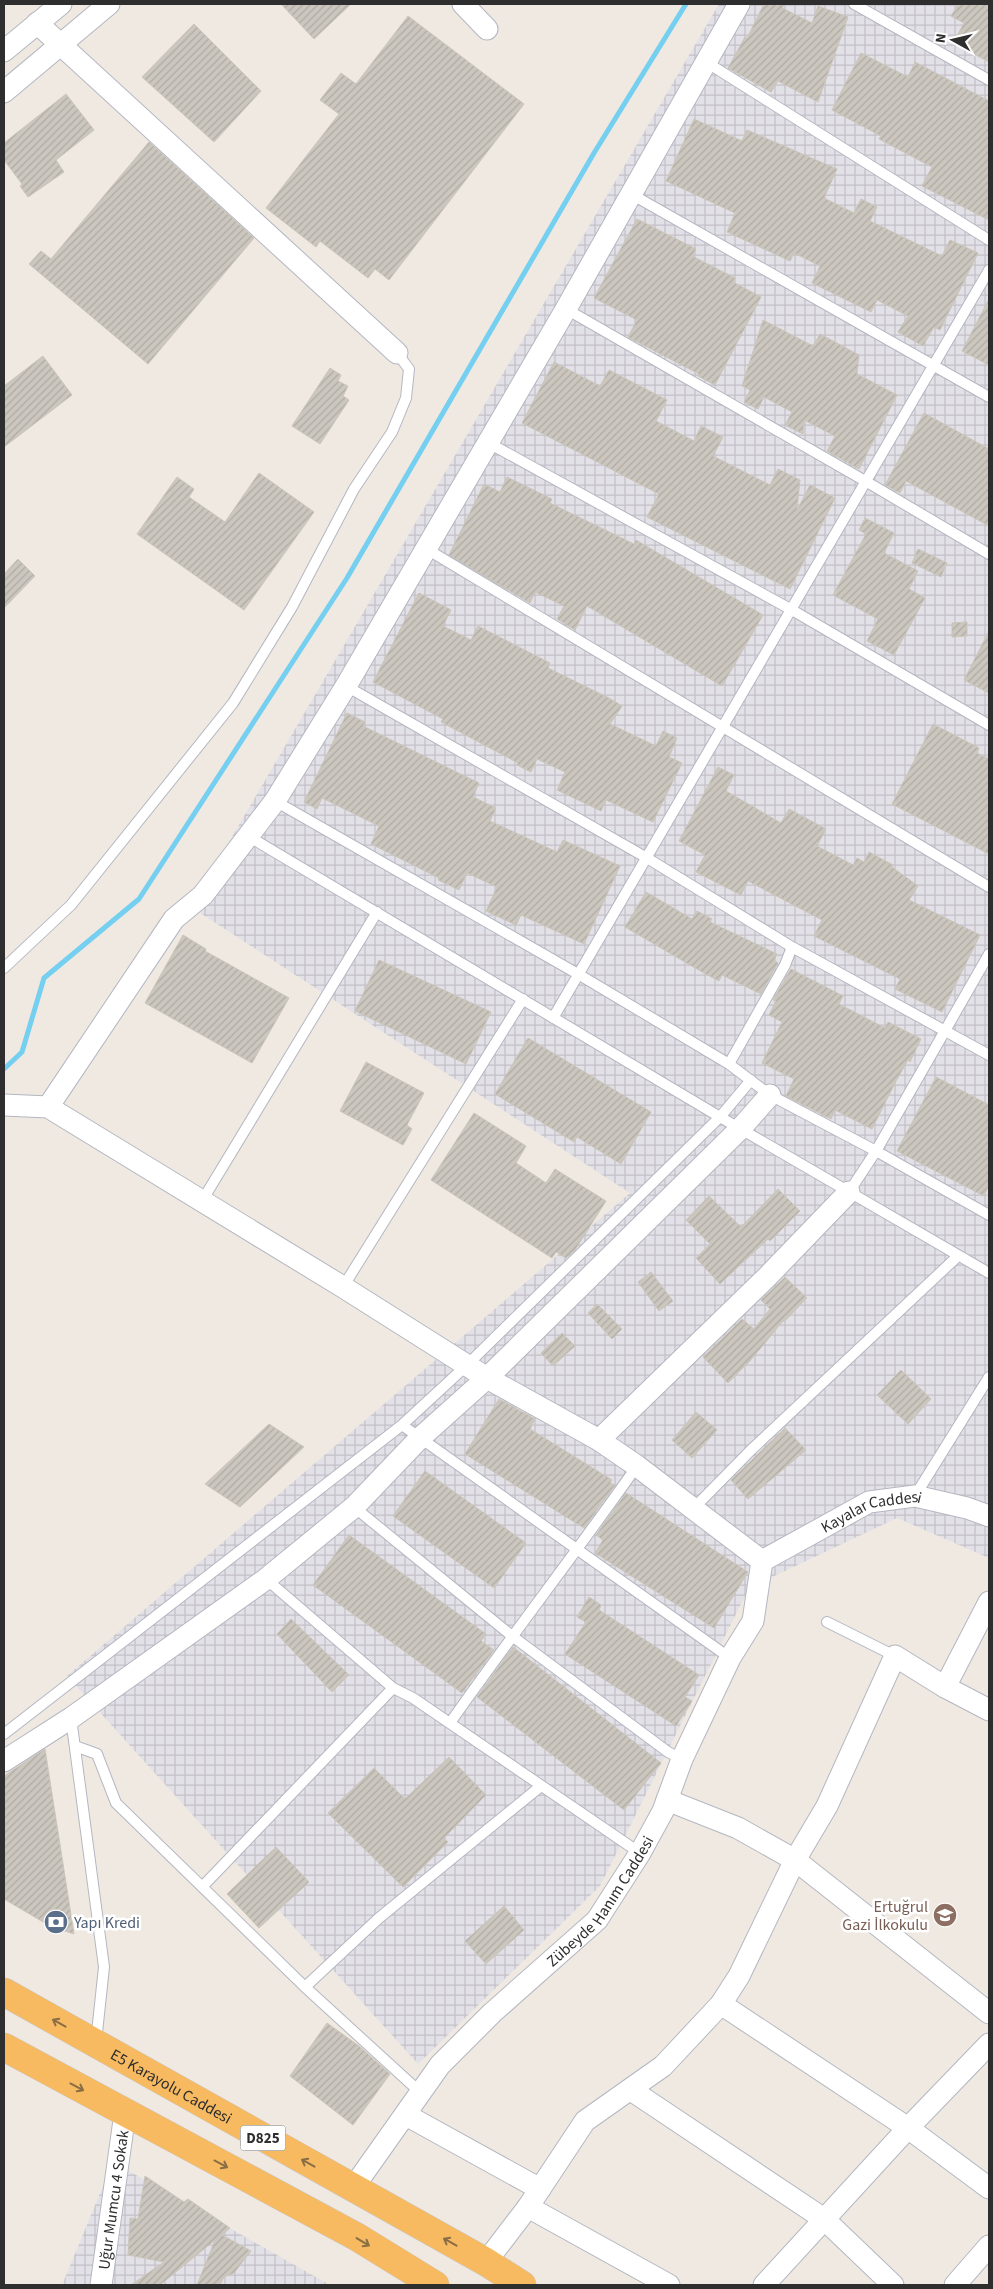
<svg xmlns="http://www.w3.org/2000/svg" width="993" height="2289" viewBox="0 0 993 2289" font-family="'Source Sans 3',sans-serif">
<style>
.industrial{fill:url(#industrial-grid)}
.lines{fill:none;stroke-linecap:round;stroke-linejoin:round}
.stream{stroke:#75cff0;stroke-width:5}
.building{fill:url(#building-hatch);stroke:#cbc5ba}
.service-casing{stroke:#b4b7c1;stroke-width:12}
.minor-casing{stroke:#b4b7c1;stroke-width:23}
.trunk-casing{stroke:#c9c9c9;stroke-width:29}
.service{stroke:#fff;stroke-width:10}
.minor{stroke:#fff;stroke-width:21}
.trunk{stroke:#f8ba60;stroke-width:28}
.oneway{stroke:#896d44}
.labels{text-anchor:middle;stroke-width:5;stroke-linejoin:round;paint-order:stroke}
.shield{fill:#fff;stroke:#6d6d6d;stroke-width:1}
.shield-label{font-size:15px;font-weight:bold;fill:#2e2e2e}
.street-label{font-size:16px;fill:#2e2e2e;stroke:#fff}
.education-label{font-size:16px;fill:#785e54;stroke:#fff;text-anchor:end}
.service-label{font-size:16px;fill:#4e5e75;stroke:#fff;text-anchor:start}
</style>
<defs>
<pattern id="industrial-grid" width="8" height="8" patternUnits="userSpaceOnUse" patternTransform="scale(1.25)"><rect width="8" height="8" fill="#e3e1e8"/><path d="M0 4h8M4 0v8" fill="none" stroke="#c3c1c7"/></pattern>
<pattern id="building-hatch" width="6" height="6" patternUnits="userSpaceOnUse" patternTransform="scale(1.25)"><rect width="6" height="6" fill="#cbc7bf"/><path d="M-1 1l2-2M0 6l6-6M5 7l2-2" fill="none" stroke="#afaba4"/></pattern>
</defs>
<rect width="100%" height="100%" fill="#efe9e1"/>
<!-- industrial -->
<path class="industrial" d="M719,4H989V1558L897,1518L749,1588L600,1886L418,2064L67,1676L630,1193L191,907Z
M113,2162L330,2285H62Z"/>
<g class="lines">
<!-- stream -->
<path class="stream" d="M4,1069L22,1052L44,978L139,899L347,578L594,153L686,4"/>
</g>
<!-- building -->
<path class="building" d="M281,4H351L314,39Z
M764,4H785L782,8L812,23L818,6L848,17L818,102L778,81L771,92L728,68L745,37L747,38Z
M958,4H989V62L953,43L964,23L951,16Z
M408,16L524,104L389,280L375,269L368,278L320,241L316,247L266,208L339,114L320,100L341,73L356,84Z
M194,24L261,91L214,142L142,77Z
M861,53L908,77L915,62L989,101V220L922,186L932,167L879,139L881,136L832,110Z
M66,94L94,130L56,160L64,172L28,197L20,186L22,184L4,160V143Z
M694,119L742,141L747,130L837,169L824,198L854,213L861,199L877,207L870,221L942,256L950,240L978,253L940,330L934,327L923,346L898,332L908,316L877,300L871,312L812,283L820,266L794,253L790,261L727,232L735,213L666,181Z
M149,142L254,238L148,364L29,264L41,251L51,259Z
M637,219L696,249L692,256L735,278L733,282L761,297L715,385L698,376L699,374L628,337L637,320L594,298Z
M989,299V365L962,351Z
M763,320L813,346L820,334L859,355L857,374L897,395L859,469L827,451L835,436L804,420L803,434L785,425L792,412L764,397L758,409L744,402L750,390L742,386Z
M43,356L72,395L4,447V386Z
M554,362L600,386L609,370L667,400L656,421L694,441L701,426L723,437L713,456L770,485L778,469L800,480L797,510L810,485L835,498L790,589L647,517L659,494L522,423Z
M330,368L341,375L338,381L348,386L343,396L349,400L320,444L292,426Z
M924,413L989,449V526L906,481L900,493L885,485Z
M259,473L314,512L244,610L137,534L177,477L194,489L189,497L225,522Z
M507,477L552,499L550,503L634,544L636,540L763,615L722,686L587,606L575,630L557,619L564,606L535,592L530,603L449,555L484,484L500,492Z
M865,518L894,533L884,553L918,571L909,589L925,598L894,655L867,641L878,619L833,595L866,534L859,530Z
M918,549L947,563L941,577L912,563Z
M18,559L35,576L4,608V574Z
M419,593L451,610L443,626L471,640L478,626L550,663L548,668L609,698L622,706L610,724L656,746L663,731L677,738L669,757L682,763L653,822L606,800L601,811L557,790L565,772L537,759L531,772L517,765L518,763L441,722L443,719L373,682Z
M967,622V636L952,637V623Z
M989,631V693L964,680Z
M347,713L365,722L363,726L479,783L473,797L496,808L490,821L557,852L563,840L620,866L584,944L521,915L516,925L486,911L497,887L467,873L459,890L438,880L439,878L371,844L379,826L322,798L317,809L304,802Z
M933,724L979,748L977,753L989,759V854L892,804Z
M718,767L734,775L726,791L781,823L789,809L826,829L817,846L853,865L857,858L864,862L869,852L893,865L892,867L918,886L909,900L980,935L942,1012L895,989L900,979L814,936L822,920L748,881L741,895L696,872L705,855L679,841Z
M646,892L692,919L697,911L712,919L710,922L777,954L774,960L778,963L761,994L722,975L719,981L702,972L625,927Z
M183,935L206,949L205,951L289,998L252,1063L145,1003Z
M379,960L491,1012L466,1064L355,1011Z
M791,969L843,996L839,1004L885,1028L888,1022L921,1039L910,1062L908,1060L896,1081L872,1129L835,1110L831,1119L786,1096L794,1079L762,1063L782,1022L769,1015L776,1001L773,1000Z
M528,1038L651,1112L621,1164L577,1137L574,1142L495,1094Z
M366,1062L424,1093L407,1125L412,1129L403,1145L340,1111Z
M936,1077L989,1105V1185L984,1196L897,1151Z
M474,1113L526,1146L516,1163L546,1183L555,1169L606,1201L575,1250L566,1258L556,1252L552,1258L431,1180Z
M778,1189L800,1211L770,1241L768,1239L720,1284L696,1258L710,1244L686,1220L709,1196L741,1227Z
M651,1272L673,1301L659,1311L638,1282Z
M785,1277L807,1298L784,1322L783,1321L750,1361L728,1383L703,1357L742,1319L754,1329L770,1309L761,1300Z
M597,1304L622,1329L612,1339L588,1313Z
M562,1333L575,1346L553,1366L541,1353Z
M901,1370L931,1399L908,1424L877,1395Z
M499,1399L535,1419L530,1429L612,1480L610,1483L615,1485L584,1528L465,1454Z
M696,1412L717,1430L692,1458L672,1440Z
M269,1424L304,1447L240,1507L205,1484Z
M785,1428L806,1450L748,1499L731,1480Z
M425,1471L526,1543L494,1588L393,1516Z
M626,1493L748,1572L714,1628L595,1553L603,1540L596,1535Z
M349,1535L486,1634L481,1641L494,1650L462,1693L313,1585Z
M589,1597L601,1605L599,1610L699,1675L685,1697L692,1701L676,1726L565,1654L586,1622L577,1617Z
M291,1619L349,1675L332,1692L277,1634Z
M513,1647L661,1763L624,1810L477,1697Z
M45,1749L74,1934L50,1926L4,1899V1776Z
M449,1757L486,1795L444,1838L448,1842L403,1887L328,1813L374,1768L405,1799Z
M276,1847L309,1882L259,1928L227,1894Z
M504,1906L524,1930L486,1964L465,1941Z
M327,2023L359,2046L390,2074L353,2125L290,2076Z
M145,2176L184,2202L188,2199L230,2228L222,2235L251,2251L234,2273L224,2277L220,2285H197L215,2240L160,2285H131L164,2262L128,2255L130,2218L138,2219Z"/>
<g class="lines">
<!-- service casing -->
<g class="service-casing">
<path id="service" d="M854,4L989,80
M706,62L989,240
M631,194L989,397
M566,309L867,482L989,554
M487,442L792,610L989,725
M425,548L989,887
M346,686L647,858L792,947L989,1055
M275,801L578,974L729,1064L770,1095L876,1151L989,1215
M248,836L720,1117L989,1273
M4,968L71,905L233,703L292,607L354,489L392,432L406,398L409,369L397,353
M553,1018L989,270
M729,1064L785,965L792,947
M849,1192L876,1151L989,954
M202,1201L377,912
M343,1287L523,999
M402,1425L730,1658
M915,1496L989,1377
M354,1507L512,1636L668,1752L682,1759
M692,1510L751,1450L958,1256
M266,1579L393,1688L413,1698L640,1853
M827,1622L895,1656
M71,1718L104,1967L96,2042
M450,1723C511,1636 576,1553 637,1466
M4,1734L402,1425L467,1365L720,1117L751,1080
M75,1746L97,1754L116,1803L305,1987L421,2093
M203,1886L393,1688
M305,1987L379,1918L541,1786"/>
</g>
<!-- minor casing -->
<g class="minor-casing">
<g id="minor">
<path d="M463,4L487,29"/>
<path d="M37,23L397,353"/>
<path d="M4,51L61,4"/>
<path d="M4,92L109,4"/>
<path d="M4,1105L48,1107L343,1287L487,1378L599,1440L637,1466L762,1561"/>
<path d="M48,1107L174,919L203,895L275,801L346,686L566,309L739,4"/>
<path d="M599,1440L767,1277L849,1192"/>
<path id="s1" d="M762,1561L869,1502L915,1496L967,1508L989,1516"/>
<path d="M945,1687L989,1602"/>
<path d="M4,1761L71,1718L266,1579L354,1507L420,1438L487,1378L740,1129L770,1095"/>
<path d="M667,1800L738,1828L795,1860L989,2013"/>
<path d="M721,2004L908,2128L989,2188"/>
<path d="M631,2090L824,2219L893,2285"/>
<path d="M406,2115L540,2189"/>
<path id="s2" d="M353,2188L440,2065L492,2013L597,1920L640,1853L663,1811L682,1759L730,1658L753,1621L762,1561"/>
<path d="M528,2207L669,2285"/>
<path d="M486,2262L528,2207L585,2121L663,2066L721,2004L739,1976L795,1860L827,1806L895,1656L945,1687L989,1710"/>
<path id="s3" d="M101,2285L125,2113"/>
<path d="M764,2285L908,2128L989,2044"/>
<path d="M955,2285L989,2246"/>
</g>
</g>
<!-- trunk casing -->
<g class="trunk-casing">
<g id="trunk">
<path id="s4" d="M4,1992L486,2262L522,2285"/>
<path d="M4,2047L357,2237L435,2285"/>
</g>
</g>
<!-- service -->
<use href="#service" class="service"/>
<!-- minor -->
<use href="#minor" class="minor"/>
<!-- trunk -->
<use href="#trunk" class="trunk"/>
</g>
<!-- one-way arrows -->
<defs><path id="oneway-shaft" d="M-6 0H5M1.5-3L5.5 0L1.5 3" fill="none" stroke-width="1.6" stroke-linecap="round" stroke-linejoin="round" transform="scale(1.25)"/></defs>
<g class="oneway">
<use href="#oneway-shaft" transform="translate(59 2023) rotate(-151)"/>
<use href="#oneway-shaft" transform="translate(77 2087) rotate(28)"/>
<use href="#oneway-shaft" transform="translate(308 2163) rotate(-151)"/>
<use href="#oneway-shaft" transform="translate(221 2164) rotate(28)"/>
<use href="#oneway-shaft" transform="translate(363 2242) rotate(31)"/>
<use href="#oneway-shaft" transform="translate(450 2242) rotate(-151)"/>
</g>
<!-- icons -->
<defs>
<g id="school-disc" transform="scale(1.25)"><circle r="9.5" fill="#8d6e63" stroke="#fff"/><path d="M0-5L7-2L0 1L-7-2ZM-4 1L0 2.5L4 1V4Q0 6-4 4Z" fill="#fff"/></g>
<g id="bank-disc" transform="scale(1.25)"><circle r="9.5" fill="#5c6f8a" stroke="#fff"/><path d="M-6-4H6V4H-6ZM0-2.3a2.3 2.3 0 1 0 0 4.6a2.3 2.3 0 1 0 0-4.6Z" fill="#fff"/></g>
</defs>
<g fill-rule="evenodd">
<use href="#school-disc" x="945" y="1915"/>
<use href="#bank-disc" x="56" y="1922"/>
</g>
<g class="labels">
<!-- shield labels -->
<rect class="shield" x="240.5" y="2125.5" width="45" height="25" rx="4"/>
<g class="shield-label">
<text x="263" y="2143">D825</text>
</g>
<!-- street labels -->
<g class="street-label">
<text dy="6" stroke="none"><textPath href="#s1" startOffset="122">Kayalar Caddesi</textPath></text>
<text dy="6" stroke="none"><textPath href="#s2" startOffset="381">Zübeyde Hanım Caddesi</textPath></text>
<text dy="6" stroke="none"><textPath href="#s4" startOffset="192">E5 Karayolu Caddesi</textPath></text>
<text dy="6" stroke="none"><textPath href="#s3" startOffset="86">Uğur Mumcu 4 Sokak</textPath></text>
</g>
<!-- education labels -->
<g class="education-label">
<text x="928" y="1912">Ertuğrul<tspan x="928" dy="18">Gazi İlkokulu</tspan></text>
</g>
<!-- service labels -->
<g class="service-label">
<text x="74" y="1928">Yapı Kredi</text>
</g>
</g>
<!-- border -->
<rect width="993" height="2289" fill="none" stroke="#2e2e2e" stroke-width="10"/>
<!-- north arrow -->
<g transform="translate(953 40) rotate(278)" stroke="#ffffff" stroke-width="4" paint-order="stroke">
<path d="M0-4L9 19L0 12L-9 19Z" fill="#2e2e2e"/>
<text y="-8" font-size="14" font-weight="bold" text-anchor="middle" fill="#2e2e2e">N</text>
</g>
</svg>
